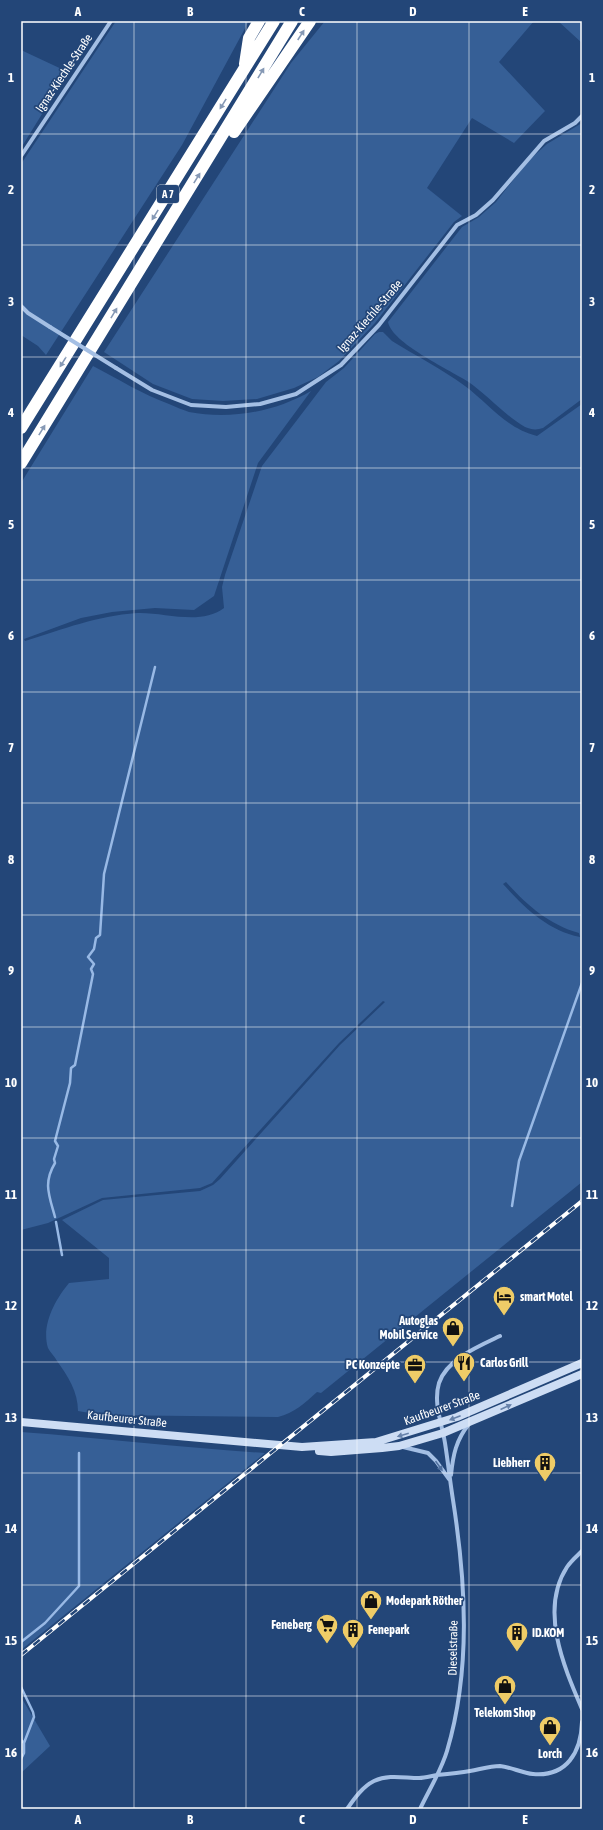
<svg xmlns="http://www.w3.org/2000/svg" width="603" height="1830" viewBox="0 0 603 1830" font-family="'Asap Condensed',sans-serif">
<style>
.green{fill:#365f96;fill-rule:evenodd}
.lines{fill:none;stroke-linecap:round;stroke-linejoin:round}
.stream{stroke:#98b9e5;stroke-width:2.5}
.street{stroke:#a4bfe4;stroke-width:4}
.secondary{stroke:#cdddf4;stroke-width:8}
.highway{stroke:#fff;stroke-width:12}
.rail-casing{stroke:#fff;stroke-width:4}
.rail{stroke:#234678;stroke-width:2.5;stroke-dasharray:8;stroke-linecap:butt}
.street-bridge{stroke:#a4bfe4;stroke-width:4}
.oneway{fill:#8699b5}
.oneway2{fill:#6782aa}
.oneway3{fill:#50709e}
.grid{fill:none;stroke:#fff;stroke-width:1;stroke-opacity:0.55}
.labels{text-anchor:middle;stroke-width:3.5;stroke-linejoin:round;paint-order:stroke}
.shield{fill:#234678;stroke:#bdc8d6;stroke-width:1}
.shield-label{font-size:11px;font-weight:bold;fill:#fff}
.street-label{font-size:12px;fill:#fff;stroke:#234678}
.poi-label{font-size:12px;font-weight:bold;fill:#fff;stroke:#234678;text-anchor:start}
.neatline{fill:none;stroke:#fff;stroke-width:1.5}
.grid-label{font-size:13px;text-anchor:middle;font-weight:bold;fill:#fff}
</style>
<rect width="100%" height="100%" fill="#234678"/>
<!-- green -->
<path class="green" d="M116,21H249L182,145L46,355L38,346L21,335V164Z
M325,21H534L499,62L545,111L514,143L472,118L427,188L462,216L454,222L375,323L339,361L318,377L294,388L257,399L223,401L192,399L153,384L104,352L291,63Z
M558,21H582V43Z
M21,50L68,72L21,148Z
M582,123V399L543,428C537,430 532,430 525,427C504,415 488,395 467,381C448,369 392,343 388,322L462,227L479,217L496,202L528,161L547,144Z
M379,332H383L392,341C416,356 442,369 465,386C489,404 507,429 537,436L582,404V1182L321,1393L317,1392C305,1403 294,1413 278,1417L101,1415L78,1411C78,1392 68,1376 57,1361C55,1357 50,1352 48,1348C41,1325 55,1300 69,1283L109,1279V1258L62,1220L103,1200L200,1191L213,1185L220,1179L340,1045L385,1002L383,1001L339,1043L212,1183L200,1188L102,1198L48,1223L21,1230V483L93,366C118,379 142,394 169,404C176,407 183,410 189,412C230,420 275,412 311,391L258,463L214,596L194,610L155,608L112,612L81,618L24,639L25,641C64,629 96,616 137,613C165,612 200,626 224,608L222,587L225,575L262,466L326,382L344,368L375,334ZM506,882C527,905 548,924 579,933L580,937C547,930 525,908 503,884Z
M21,1432C103,1438 184,1448 265,1453L21,1650Z
M21,1697L50,1746L21,1773Z"/>
<g class="lines">
<!-- stream -->
<path class="stream" d="M512,1206L519,1161L582,983
M55,1217C49,1195 43,1183 55,1163L54,1159L58,1146L55,1141L70,1083L71,1068L75,1065L93,974L91,969L94,964L88,957L94,949L96,938L100,935L104,874L155,667
M56,1222L62,1255
M21,1642L45,1623L79,1586V1453
M21,1687L33,1712L34,1717L24,1743
M21,1740L24,1743V1753L21,1759"/>
<!-- street -->
<path class="street" d="M21,156L111,21
M21,306L28,313L50,327
M116,368L152,390L191,405L226,407L260,404L296,394L341,365L379,325L457,225L476,215L493,200L544,141L575,123L582,116
M403,1447L428,1453L436,1461L449,1479
M451,1475C453,1455 456,1440 469,1424
M582,1551C577,1556 571,1561 567,1567C539,1610 564,1667 582,1709
M347,1809C354,1799 362,1787 374,1781C389,1774 404,1778 419,1778C425,1778 431,1776 437,1775C448,1774 459,1773 470,1771C481,1769 490,1766 500,1766C511,1767 522,1773 533,1774C567,1777 581,1752 582,1722
M420,1809C429,1790 441,1771 447,1751C471,1670 466,1583 453,1500C450,1481 448,1462 445,1443C442,1424 433,1403 439,1383C447,1359 479,1346 500,1336"/>
<!-- secondary -->
<path class="secondary" d="M21,1422L302,1447L376,1442L457,1417L582,1363
M319,1451L331,1452L382,1448L399,1446L443,1433L582,1374"/>
<!-- highway -->
<path class="highway" d="M245,64L249,38L259,21
M234,132L310,21
M21,428L274,21
M21,463L292,21"/>
<!-- rail casing -->
<g class="rail-casing">
<path id="rail" d="M21,1655L582,1201"/>
</g>
<!-- rail -->
<use href="#rail" class="rail"/>
<!-- street-bridge -->
<path class="street-bridge" d="M50,327L116,368"/>
</g>
<!-- one-way arrows -->
<defs><path id="oneway-solid" d="M-6-.8H1V-3.2L6.5 0L1 3.2V.8H-6Z"/></defs>
<g class="oneway">
<use href="#oneway-solid" transform="translate(301 35) rotate(-57)"/>
<use href="#oneway-solid" transform="translate(261 73) rotate(-59)"/>
<use href="#oneway-solid" transform="translate(223 104) rotate(122)"/>
<use href="#oneway-solid" transform="translate(197 178) rotate(-58)"/>
<use href="#oneway-solid" transform="translate(155 215) rotate(122)"/>
<use href="#oneway-solid" transform="translate(114 313) rotate(-59)"/>
<use href="#oneway-solid" transform="translate(63 362) rotate(122)"/>
<use href="#oneway-solid" transform="translate(42 430) rotate(-58)"/>
</g>
<g class="oneway2">
<use href="#oneway-solid" transform="translate(506 1407) rotate(-24)"/>
<use href="#oneway-solid" transform="translate(455 1418) rotate(159)"/>
<use href="#oneway-solid" transform="translate(403 1435) rotate(164)"/>
</g>
<use class="oneway3" href="#oneway-solid" transform="translate(439 1466) rotate(55)"/>
<!-- grid -->
<path class="grid" d="M134,21V1809M246,21V1809M357,21V1809M469,21V1809M21,134H582M21,245H582M21,357H582M21,468H582M21,580H582M21,692H582M21,803H582M21,915H582M21,1027H582M21,1138H582M21,1250H582M21,1362H582M21,1473H582M21,1585H582M21,1696H582"/>
<!-- icons -->
<defs>
<g id="hotel-pin" transform="scale(1.15)"><path d="M0 17L-7.5 6A9.5 9.5 0 1 1 7.5 6Z" fill="#efcc67" stroke="#234678"/><path d="M-6-4.5h1.5V1H6V5H4.5V3h-9V5H-6ZM-4 0a1.8 1.8 0 1 1 3.6 0ZM.5 0V-2.5h3Q6-2.5 6 0Z" fill="#111"/></g>
<g id="shop-pin" transform="scale(1.15)"><path d="M0 17L-7.5 6A9.5 9.5 0 1 1 7.5 6Z" fill="#efcc67" stroke="#234678"/><path d="M-5-2.5h2.3a2.7 3.5 0 0 1 5.4 0H5L5.5 6h-11ZM-1.5-2.5h3a1.5 2.3 0 0 0-3 0Z" fill="#111"/></g>
<g id="restaurant-pin" transform="scale(1.15)"><path d="M0 17L-7.5 6A9.5 9.5 0 1 1 7.5 6Z" fill="#efcc67" stroke="#234678"/><path d="M-5-6h1v4h1v-4h1v4h1v-4h1v5L-1.5 .5V6h-2V.5L-5-1ZM5-6V6H3V1.5H1.5Q1.5-4 5-6Z" fill="#111"/></g>
<g id="office-pin" transform="scale(1.15)"><path d="M0 17L-7.5 6A9.5 9.5 0 1 1 7.5 6Z" fill="#efcc67" stroke="#234678"/><path d="M-6-3h4V-5.5h4V-3h4V5H-6ZM-1-4.5V-3h2v-1.5ZM-6 0V1H6V0Z" fill="#111"/></g>
<g id="building-pin" transform="scale(1.15)"><path d="M0 17L-7.5 6A9.5 9.5 0 1 1 7.5 6Z" fill="#efcc67" stroke="#234678"/><path d="M-4-6H4V6H1V3H-1V6H-4ZM-2.5-4.3h1.7v1.8h-1.7ZM.8-4.3h1.7v1.8H.8ZM-2.5-1h1.7V.8h-1.7ZM.8-1h1.7V.8H.8Z" fill="#111"/></g>
<g id="supermarket-pin" transform="scale(1.15)"><path d="M0 17L-7.5 6A9.5 9.5 0 1 1 7.5 6Z" fill="#efcc67" stroke="#234678"/><path d="M-6-5.5h2.5l.6 2H6L4.5 2H-2.5L-4.4-4H-6ZM-1.5 3.2a1.3 1.3 0 1 0 .1 0ZM3 3.2a1.3 1.3 0 1 0 .1 0Z" fill="#111"/></g>
</defs>
<g fill-rule="evenodd">
<use href="#hotel-pin" x="504" y="1297"/>
<use href="#shop-pin" x="453" y="1328"/>
<use href="#restaurant-pin" x="464" y="1363"/>
<use href="#office-pin" x="415" y="1365"/>
<use href="#building-pin" x="545" y="1463"/>
<use href="#shop-pin" x="371" y="1601"/>
<use href="#supermarket-pin" x="327" y="1625"/>
<use href="#building-pin" x="353" y="1630"/>
<use href="#building-pin" x="517" y="1633"/>
<use href="#shop-pin" x="505" y="1686"/>
<use href="#shop-pin" x="550" y="1727"/>
</g>
<g class="labels">
<!-- shield labels -->
<rect class="shield" x="157" y="185" width="22" height="18" rx="3"/>
<g class="shield-label">
<text x="168" y="198">A 7</text>
</g>
<!-- street labels -->
<g class="street-label">
<text transform="translate(64 73) rotate(-56)" y="4">Ignaz-Kiechle-Straße</text>
<text transform="translate(370 316) rotate(-49)" y="4">Ignaz-Kiechle-Straße</text>
<text transform="translate(442 1408) rotate(-20)" y="4">Kaufbeurer Straße</text>
<text transform="translate(127 1419) rotate(6)" y="4">Kaufbeurer Straße</text>
<text transform="translate(453 1648) rotate(-89)" y="4">Dieselstraße</text>
</g>
<!-- poi labels -->
<g class="poi-label">
<text x="520" y="1301">smart Motel</text>
<text x="438" y="1325" text-anchor="end">Autoglas<tspan x="438" dy="14">Mobil Service</tspan></text>
<text x="480" y="1367">Carlos Grill</text>
<text x="400" y="1369" text-anchor="end">PC Konzepte</text>
<text x="530" y="1467" text-anchor="end">Liebherr</text>
<text x="386" y="1605">Modepark Röther</text>
<text x="312" y="1629" text-anchor="end">Feneberg</text>
<text x="368" y="1634">Fenepark</text>
<text x="532" y="1637">ID.KOM</text>
<text x="505" y="1717" text-anchor="middle">Telekom Shop</text>
<text x="550" y="1758" text-anchor="middle">Lorch</text>
</g>
</g>
<!-- border -->
<rect width="603" height="1830" fill="none" stroke="#234678" stroke-width="44"/>
<rect x="22" y="22" width="559" height="1786" class="neatline"/>
<g class="grid-label">
<text x="78" y="16">A</text>
<text x="190" y="16">B</text>
<text x="302" y="16">C</text>
<text x="413" y="16">D</text>
<text x="525" y="16">E</text>
<text x="11" y="82">1</text>
<text x="592" y="82">1</text>
<text x="11" y="194">2</text>
<text x="592" y="194">2</text>
<text x="11" y="306">3</text>
<text x="592" y="306">3</text>
<text x="11" y="417">4</text>
<text x="592" y="417">4</text>
<text x="11" y="529">5</text>
<text x="592" y="529">5</text>
<text x="11" y="640">6</text>
<text x="592" y="640">6</text>
<text x="11" y="752">7</text>
<text x="592" y="752">7</text>
<text x="11" y="864">8</text>
<text x="592" y="864">8</text>
<text x="11" y="975">9</text>
<text x="592" y="975">9</text>
<text x="11" y="1087">10</text>
<text x="592" y="1087">10</text>
<text x="11" y="1199">11</text>
<text x="592" y="1199">11</text>
<text x="11" y="1310">12</text>
<text x="592" y="1310">12</text>
<text x="11" y="1422">13</text>
<text x="592" y="1422">13</text>
<text x="11" y="1533">14</text>
<text x="592" y="1533">14</text>
<text x="11" y="1645">15</text>
<text x="592" y="1645">15</text>
<text x="11" y="1757">16</text>
<text x="592" y="1757">16</text>
<text x="78" y="1824">A</text>
<text x="190" y="1824">B</text>
<text x="302" y="1824">C</text>
<text x="413" y="1824">D</text>
<text x="525" y="1824">E</text>
</g>
</svg>
